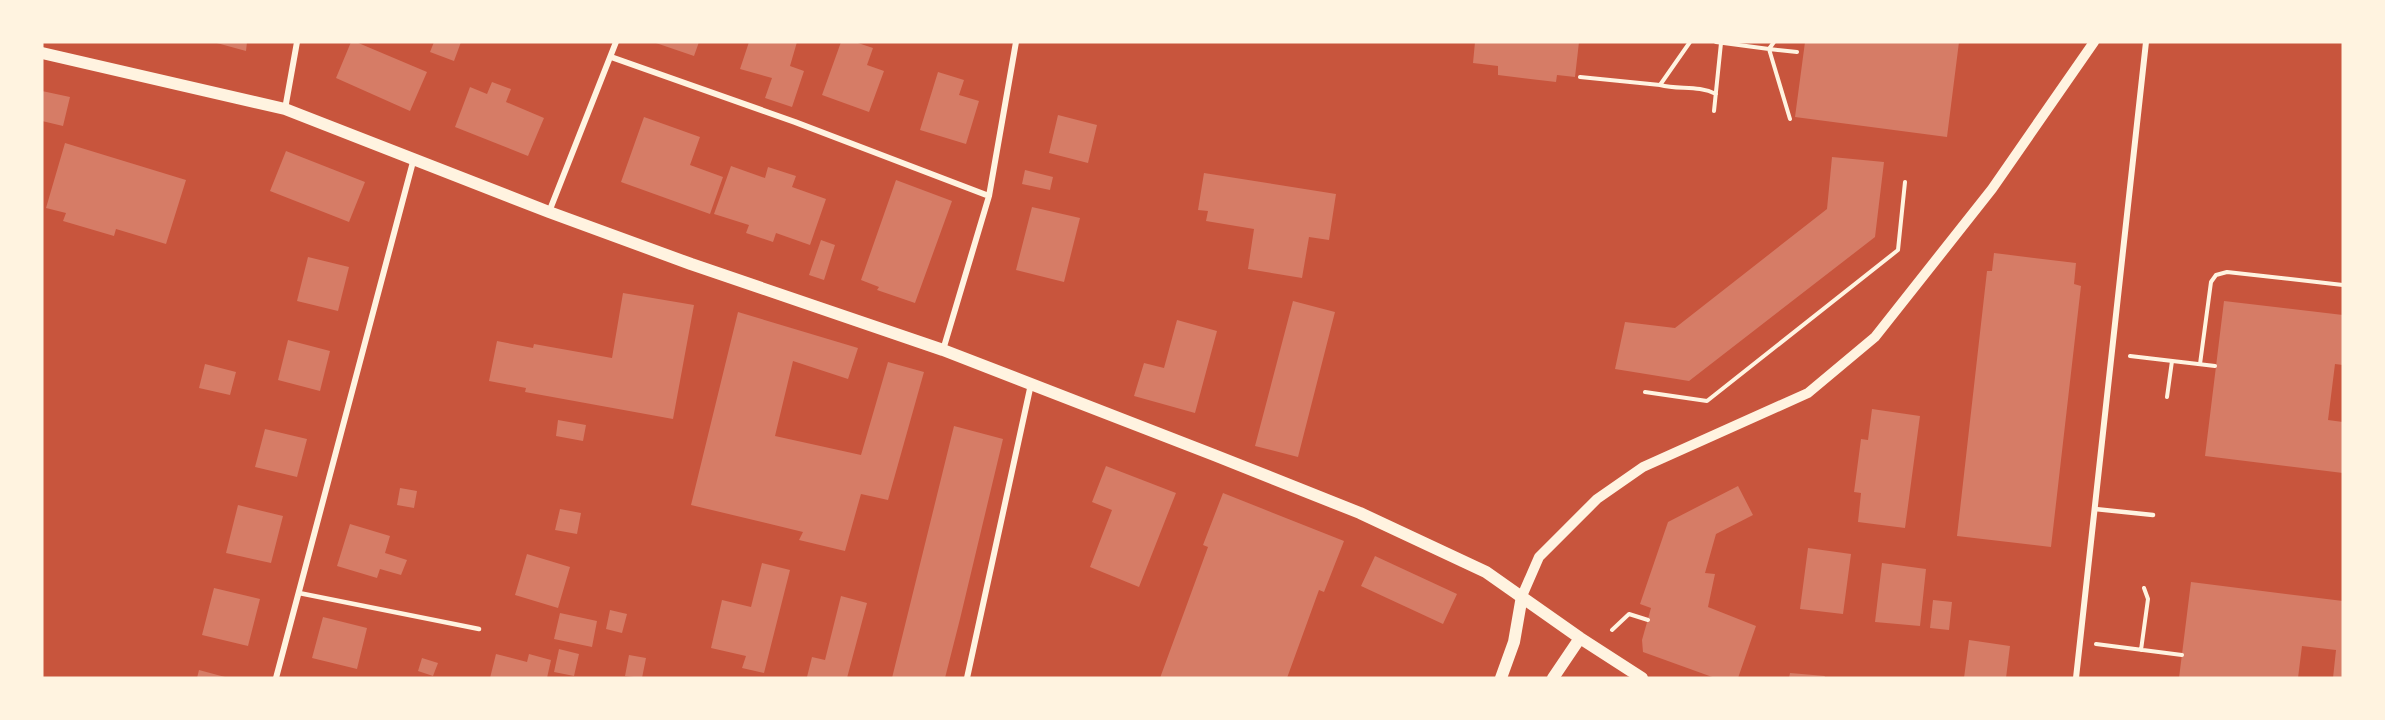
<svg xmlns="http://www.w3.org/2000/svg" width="2385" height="720" viewBox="0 0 2385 720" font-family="Inter,sans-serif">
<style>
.building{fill:#d67c66}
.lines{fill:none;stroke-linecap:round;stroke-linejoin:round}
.path{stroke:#fff3e0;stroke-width:4}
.service{stroke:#fff3e0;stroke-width:4.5}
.minor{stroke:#fff3e0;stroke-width:6}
.tertiary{stroke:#fff3e0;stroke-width:10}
.secondary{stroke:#fff3e0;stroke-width:12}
</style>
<rect width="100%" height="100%" fill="#c8553d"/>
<!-- building -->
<path class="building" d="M213,42H247L246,51Z
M351,42H356L427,72L410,111L336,78Z
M434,42H461L454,61L430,52Z
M653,42H699L694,56Z
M749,42H797L790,66L804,71L792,107L765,98L772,78L740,69Z
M841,42H855L873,48L867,65L884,71L869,112L822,95Z
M1475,42H1579L1575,77L1557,75L1556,82L1498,75V66L1473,63Z
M1805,42H1959L1947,137L1795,117Z
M938,72L964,80L959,95L979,101L966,144L920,130Z
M492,82L511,89L506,102L544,118L528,156L455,127L470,87L487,94Z
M42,91L70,97L63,126L42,121Z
M1058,115L1097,125L1088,163L1049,153Z
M644,117L700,137L690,165L723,177L710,214L621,182Z
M65,143L186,180L166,244L116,229L114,236L63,221L66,213L46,208Z
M286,151L365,182L349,222L270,191Z
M1832,157L1884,162L1875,237L1689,381L1615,369L1625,322L1675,328L1827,209Z
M731,166L765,178L768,167L796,176L792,187L826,199L810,245L776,233L773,242L746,233L749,225L714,214Z
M1025,170L1053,177L1050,190L1022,184Z
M1204,173L1336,194L1329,240L1309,237L1302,278L1248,269L1254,229L1206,221L1208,211L1198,210Z
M896,180L952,201L915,303L877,290L879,287L861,280Z
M1032,207L1080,218L1064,282L1016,270Z
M821,240L835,245L824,280L809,275Z
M1994,253L2076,263L2074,284L2081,286L2051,547L1957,536L1987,271H1992Z
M308,257L349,267L338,311L297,301Z
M623,293L694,305L673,419L525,392L526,388L489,381L497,341L533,348L534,344L612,358Z
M1293,301L1335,312L1298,457L1255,446Z
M2224,301L2343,315V365L2335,364L2328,420L2343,422V473L2205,456Z
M738,312L858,348L848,379L793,361L775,436L861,455L888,362L924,372L888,500L861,494L845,551L799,540L803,532L691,505Z
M1177,320L1217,331L1195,413L1134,396L1144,363L1164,368Z
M288,340L330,351L320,391L278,380Z
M205,364L236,372L230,395L199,388Z
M1872,409L1920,416L1905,528L1858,522L1861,493L1854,492L1861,439L1868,440Z
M558,420L586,425L583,441L556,436Z
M954,426L1003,439L960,619L945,678H892Z
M265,429L307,439L297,477L255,467Z
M1106,466L1176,493L1139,587L1090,567L1112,510L1092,502Z
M1738,486L1753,515L1716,534L1705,573L1715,574L1708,607L1756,626L1738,678H1715L1643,652L1642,640L1651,608L1640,604L1668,522Z
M400,488L417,491L414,508L397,505Z
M1223,493L1344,541L1324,592L1319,590L1287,678H1160L1208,547L1203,545Z
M238,505L283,516L271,563L226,553Z
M560,509L581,513L577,534L555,530Z
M350,524L390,536L385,553L407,560L401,575L380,569L377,578L337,566Z
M1808,548L1851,554L1843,614L1800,609Z
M527,554L570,567L558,608L515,595Z
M1375,556L1457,594L1443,624L1361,586Z
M762,563L790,570L764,673L742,668L746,656L711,648L722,600L751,607Z
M1882,563L1926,569L1920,626L1875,622Z
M2191,582L2343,601V678H2333L2336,650L2302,646L2298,678H2179Z
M214,588L260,599L248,646L202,635Z
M841,596L867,603L847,678L807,677L812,657L825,660Z
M1933,600L1952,602L1949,630L1930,628Z
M610,610L627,614L622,633L606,629Z
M560,613L597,621L592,647L554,639Z
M323,617L367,628L357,669L312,658Z
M1969,640L2010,646L2006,678H1964Z
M559,649L579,654L574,676L554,672Z
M496,654L527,662L529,654L551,660L547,678H490Z
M629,655L646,658L642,678L625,676Z
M422,658L438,663L433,676L418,671Z
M199,670L225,677V678H197Z
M1790,673L1825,676L1824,678H1789Z"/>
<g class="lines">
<!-- path -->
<path class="path" d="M1716,42L1769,49L1774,42
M1580,77L1660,85L1690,42
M1660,85C1679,90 1698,85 1716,94
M1714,111L1721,43
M1790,119L1769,49L1797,52
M2130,356L2215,366
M2200,364L2211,282L2216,275L2227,272L2343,285
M1645,392L1707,401L1898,250L1905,182
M2167,397L2172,361
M1612,630L1629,614L1648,620
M2096,644L2182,655
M2141,650L2148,599L2144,588"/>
<!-- service -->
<path class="service" d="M2095,509L2153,515
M299,593L479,629"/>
<!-- minor -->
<path class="minor" d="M611,57L795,122L989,196
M285,109L297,42
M549,212L616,42
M943,350L989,196L1016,42
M276,678L414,158
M967,678L1031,384
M2076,678L2146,42"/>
<!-- tertiary -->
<path class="tertiary" d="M1522,596L1539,557L1597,499L1643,467L1808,393L1875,337L1992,189L2094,42"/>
<!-- secondary -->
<path class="secondary" d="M42,53L285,109L549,212L691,264L943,350L1214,455L1360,513L1486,572L1580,638L1642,678
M1501,678L1514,642L1522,596
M1553,678L1580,638"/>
</g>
<!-- border -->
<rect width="2385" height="720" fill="none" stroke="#fff3e0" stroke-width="87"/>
</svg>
